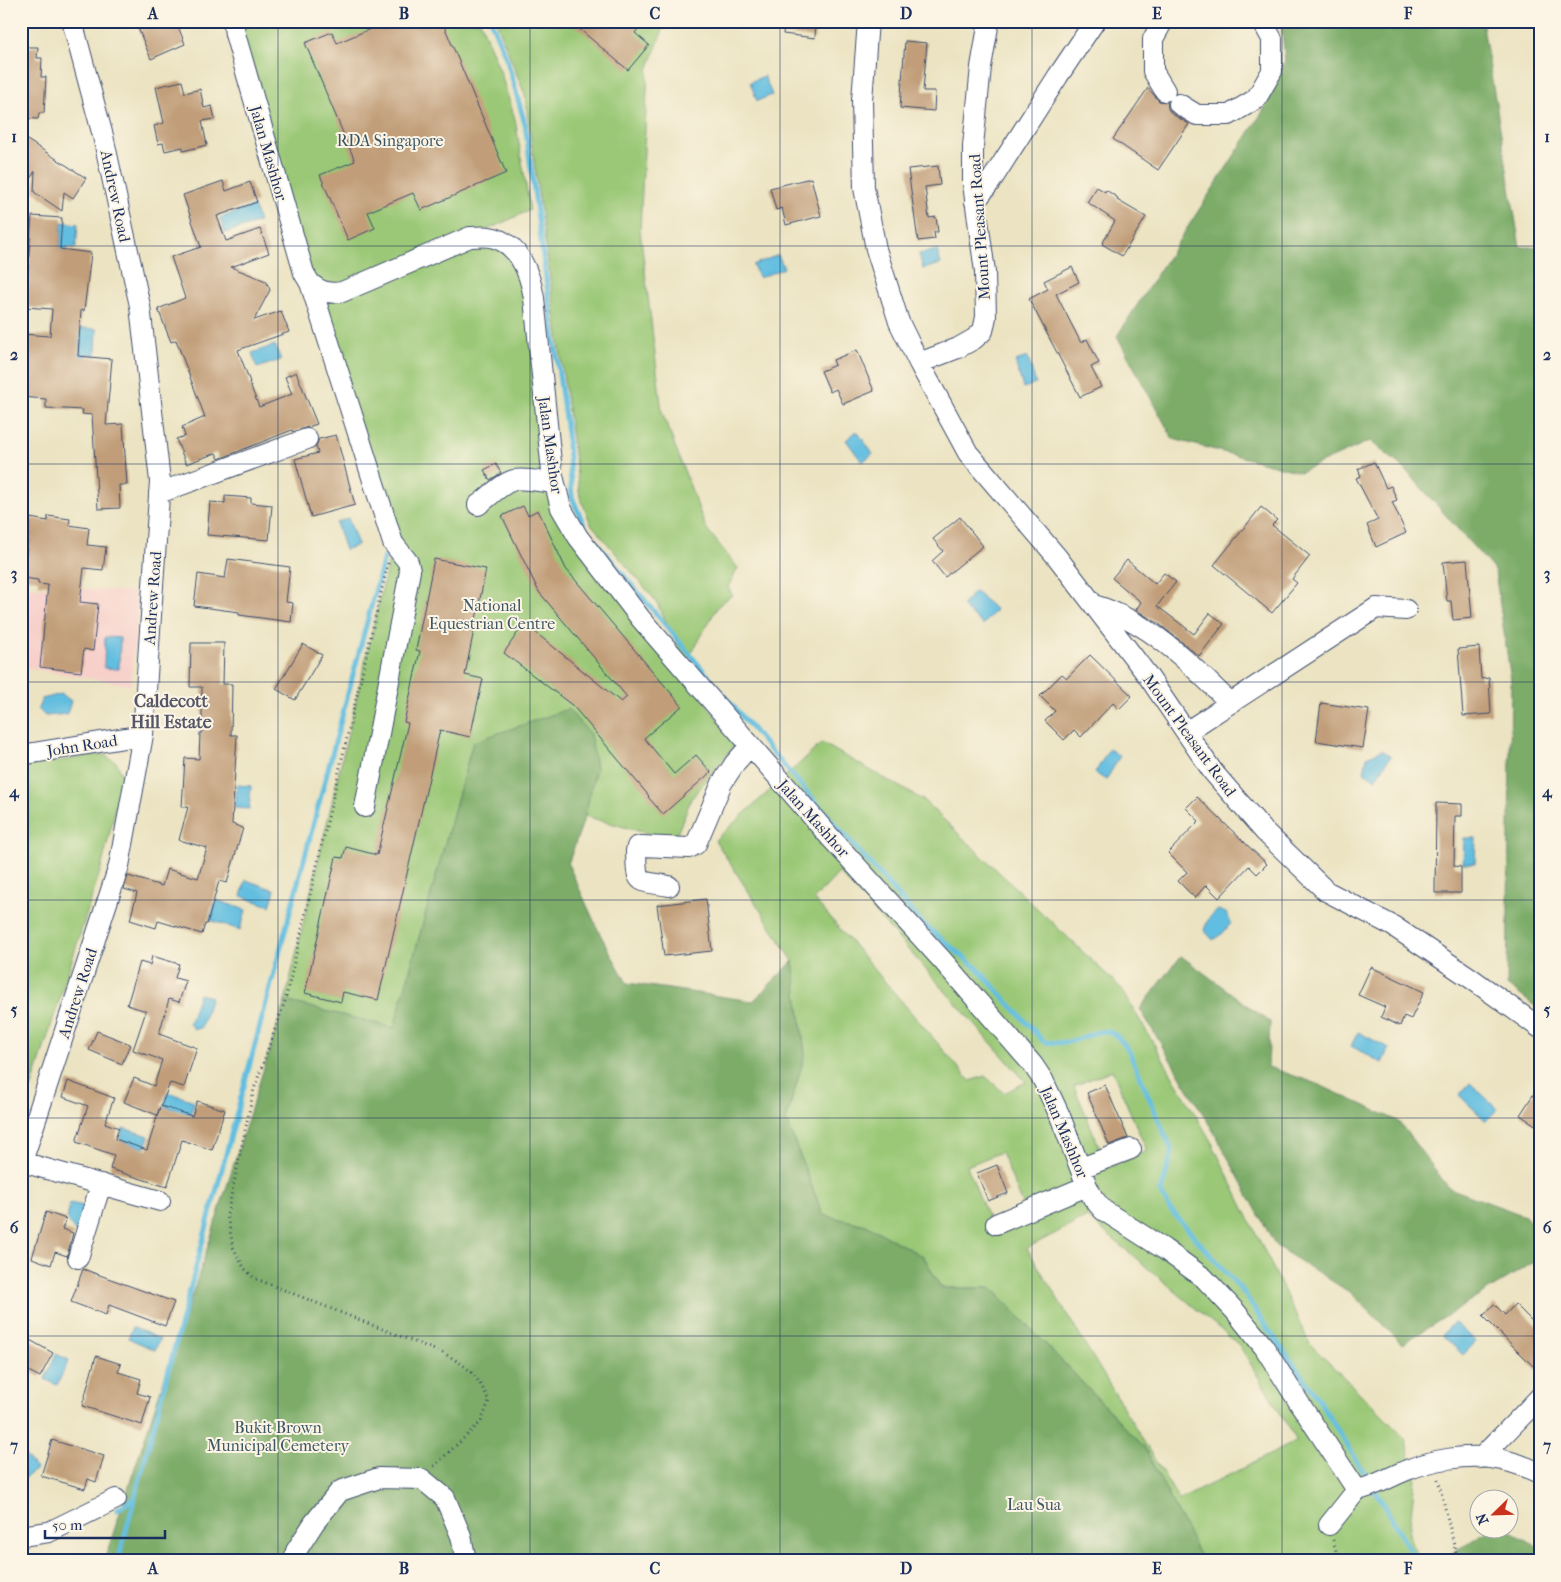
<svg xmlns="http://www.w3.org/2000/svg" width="1561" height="1582" viewBox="0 0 1561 1582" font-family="'IM FELL French Canon',serif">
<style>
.built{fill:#f7d0ca}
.green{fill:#9ac876;stroke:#5a7c6a;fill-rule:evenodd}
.forest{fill:#7bac67;stroke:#4b6e62}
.water{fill:#62bee0;stroke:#3e769f}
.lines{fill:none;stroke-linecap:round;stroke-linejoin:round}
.stream{stroke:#62bee0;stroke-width:5}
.building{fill:#c19e79}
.minor-casing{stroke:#3a4a6d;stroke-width:22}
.path{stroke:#3a4a6d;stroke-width:3;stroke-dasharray:1 4;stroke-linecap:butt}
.minor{stroke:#fff;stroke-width:20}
.grid{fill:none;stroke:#1b2f5e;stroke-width:1;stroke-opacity:0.55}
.labels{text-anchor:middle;stroke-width:4;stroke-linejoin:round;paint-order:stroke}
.park-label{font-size:16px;fill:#3b5564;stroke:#fcf5e5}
.street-label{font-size:16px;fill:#1b2f5e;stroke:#fcf5e5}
.neighbourhood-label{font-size:18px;font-weight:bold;fill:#555667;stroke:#fcf5e5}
.neatline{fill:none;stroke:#1b2f5e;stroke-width:2}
.grid-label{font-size:16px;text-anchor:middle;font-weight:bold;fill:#1b2f5e}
</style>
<rect width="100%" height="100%" fill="#fcf5e5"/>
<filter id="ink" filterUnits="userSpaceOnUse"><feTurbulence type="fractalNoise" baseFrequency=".02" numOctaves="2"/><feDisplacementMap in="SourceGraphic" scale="10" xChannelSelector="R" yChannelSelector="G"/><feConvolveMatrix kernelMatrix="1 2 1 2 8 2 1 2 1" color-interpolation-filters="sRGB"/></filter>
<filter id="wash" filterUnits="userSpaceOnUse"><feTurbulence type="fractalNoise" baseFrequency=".0096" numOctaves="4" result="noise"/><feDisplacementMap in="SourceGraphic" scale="20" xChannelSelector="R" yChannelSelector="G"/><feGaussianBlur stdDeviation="1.12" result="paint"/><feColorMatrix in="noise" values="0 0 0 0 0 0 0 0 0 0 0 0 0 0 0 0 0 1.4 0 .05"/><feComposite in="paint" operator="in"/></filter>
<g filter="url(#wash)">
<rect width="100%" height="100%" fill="#ebe3c1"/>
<!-- built -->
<path class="built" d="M21,586L139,592L131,685L21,667Z"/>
<!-- green -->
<path class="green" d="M233,21H480L500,71L515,119L530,210L472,237L516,255L564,510L736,744L691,799L674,841L585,816L596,768L590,734L473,742L394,1028L285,1001L393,543Z
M496,21H666L648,70L640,230L662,412L706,528L738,568L728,587L732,595L718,606L686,663L656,601L591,524L580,497L525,95Z
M822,743L923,800L1121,988L1212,1143L1310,1344L1405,1438L1415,1477L1409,1535L1420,1561H1202L1144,1447L992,1288H941L924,1257L866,1225L823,1215L786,1120L805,1054L793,961L715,840ZM839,873H840L1026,1082L1004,1093L985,1076L970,1081L814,899ZM1112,1070L1147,1151L1108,1168L1074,1086ZM1001,1152L1030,1221L995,1235L967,1166ZM1087,1217L1239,1345L1297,1441L1179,1500L1027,1248Z
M102,754L116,762L123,777L102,865L31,1089L26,1091L21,1106V767Z"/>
<!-- forest -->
<path class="forest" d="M1281,21H1482L1520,247H1540V1010L1507,985L1511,680L1495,571L1404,468L1370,441L1300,472L1173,439L1117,336L1262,113L1285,60Z
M568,709L590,734L596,768L585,816L568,864L600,934L627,983L753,1001L793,961L805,1054L786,1120L823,1215L866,1225L924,1257L941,1288H992L1144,1447L1202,1561H104L201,1268L285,1001L394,1028L473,742Z
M1181,956L1270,1022L1268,1067L1315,1083L1398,1121L1449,1188L1525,1216L1540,1235V1258L1402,1344L1351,1293L1276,1246L1215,1134L1140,1009Z
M1508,1529L1540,1549V1561H1439L1489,1530Z"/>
<!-- water -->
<path class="water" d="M764,76L772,95L757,101L750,82Z
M254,206L259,222L225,233L220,218Z
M62,222L78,224L76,248L66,247L64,275L58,274Z
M937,250L941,264L923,269L919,254Z
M778,255L784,268L759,278L753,265Z
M81,328L97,329L96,355L86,354L84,380L78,379Z
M275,345L281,360L257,368L252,353Z
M1028,357L1036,384L1023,388L1015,361Z
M857,431L873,454L862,462L846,440Z
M348,518L358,545L345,550L336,523Z
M975,591L996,610L983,625L962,606Z
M105,637L120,638L119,669L104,668Z
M62,694L71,701L67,714L45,716L38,709L42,699Z
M1109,749L1120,756L1106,780L1095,773Z
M1382,750L1391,756L1375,779L1364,772L1367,757Z
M237,785L251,786L249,809L235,808Z
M1464,838H1476L1475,863H1463Z
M246,880L275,890L270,906L241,896Z
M216,900L246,910L240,930L210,920Z
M1218,910L1226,913L1231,923L1223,933L1213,940L1204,930L1209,918Z
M199,994L211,997L201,1028L194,1029L189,1024Z
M1358,1032L1389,1048L1382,1063L1351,1046Z
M1470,1083L1498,1109L1486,1121L1459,1095Z
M168,1092L194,1101L191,1114L164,1106Z
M123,1128L149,1136L145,1148L120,1140Z
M70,1203L88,1207L77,1234L67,1220Z
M1454,1322L1476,1342L1463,1355L1442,1335Z
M133,1327L160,1339L155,1350L128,1338Z
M56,1354L69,1360L57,1385L45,1379Z
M23,1453L36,1469L21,1482V1455Z"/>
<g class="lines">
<!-- stream -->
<path class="stream" d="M491,21L507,60L525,124L567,433L572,497L586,530L764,743L922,923L978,969L1044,1042C1051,1042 1060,1044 1068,1042C1098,1035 1107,1018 1129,1051L1172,1151L1161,1192L1169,1208L1245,1294L1262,1321L1311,1388L1371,1483
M1375,1490L1416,1561
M117,1510L134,1498
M118,1561L384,558"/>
</g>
<g id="blocks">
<!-- building -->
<path class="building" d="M135,21H176L185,44L151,59Z
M389,21H442L506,173L421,210L413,193L368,212L375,228L348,240L320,175L355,161L305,43L332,32L337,43Z
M570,21H644L635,33L649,45L628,70Z
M784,21H816L815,38L783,34Z
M905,41L927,43L923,91H935L934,111L900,108Z
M21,47H38L37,58H42L41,77H46L44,113H39L38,119L21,118Z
M182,81L185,93L200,89L204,108L212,106L215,119L202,121L207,145L183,151V147L165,151L163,143L158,144L154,126L164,123L156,87Z
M1148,88L1159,101L1167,102L1168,109L1172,114L1189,124L1158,170L1113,139Z
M21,136L86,178L73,198L64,192L62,211L34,192L35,171L21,193Z
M938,166L940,185L925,187L929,218L936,217L938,232H934L935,239L918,241L908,169Z
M811,178L821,216L786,225L782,208L776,210L770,188Z
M223,181L226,191L250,182L257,202L217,216L226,241L260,229L269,253L231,267L266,281L270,290L254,320L281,311L289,332L238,350L250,382H249L259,407L292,394L285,377L296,372L317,424L293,432L292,430L219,459L216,453L186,464L176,439L185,436L182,427L205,417L176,340L171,342L158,309L185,298L171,257L201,247L183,195Z
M1097,187L1105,192L1106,190L1118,198L1117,200L1146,217L1122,256L1102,244L1115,221L1087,202Z
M32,216L62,218L60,249L91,253L84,311L81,310L78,356L112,359L106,425L123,424L127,485H119L120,508L98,509L92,415L82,414L83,410L46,408V399L21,397V334L50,336L52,309L25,307Z
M1072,267L1079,282L1056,294L1081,343L1087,339L1099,363L1091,367L1101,387L1080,397L1029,299L1048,289L1044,281Z
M857,350L874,391L843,404L836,389L830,392L821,371L835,365L833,360Z
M336,435L355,505L311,517L295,459L318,453L316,446L319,439Z
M1374,462L1386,488L1391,486L1397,500L1392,502L1406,533L1376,547L1367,525L1378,520L1356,478L1361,476L1358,469Z
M496,464L501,473L490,480L484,470Z
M225,496L251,498V503L272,505L269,540L207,535L210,502L225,503Z
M523,506L528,515L538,510L566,569L682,706L644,738L674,774L696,755L711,772L663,814L648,797L649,796L573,706L504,653L524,623L621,702L627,697L539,592L502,516Z
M1261,507L1277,520L1272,525L1310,556L1292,579L1297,583L1272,613L1214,565Z
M48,516L70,519L69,525L89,528L87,545L106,547L103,570L84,568L80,602L98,604L93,651L84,649L81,672L40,667L48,585L38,584V580L23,578L30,518L48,521Z
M960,517L983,546L945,577L932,561L943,551L933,539Z
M228,559L290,567L286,602L293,603L291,622L239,615V612L194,606L198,574L225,578Z
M434,559L486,569L465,675L483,679L470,737L440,730L378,1000L343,992L341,1002L305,993L336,857L343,858L346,847L377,855L408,723L404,722L420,651L416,650Z
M1127,560L1155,584L1164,573L1176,582L1157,606L1194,634L1210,613L1224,624L1199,656L1158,623L1136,610L1141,602L1112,578Z
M1467,560L1472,618L1453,620L1451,601H1447L1443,562Z
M191,643H224L223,684H232L231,735H237L232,824L243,828L227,883L219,881L207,924H205L202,934L158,921L156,928L130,920L137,893L124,889L128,876L162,886L167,869L198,878L207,848L179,840L188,807H182L185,758L199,759L200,733H202V687H190Z
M303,644L322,655L295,700L276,689Z
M1479,647L1481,679L1489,678L1491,714L1463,716L1458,649Z
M1090,655L1132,696L1119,709L1113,703L1081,737L1074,730L1064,740L1045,721L1055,711L1040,696L1062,674L1067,678Z
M1321,703L1369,710L1363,748L1316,741Z
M1197,797L1267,864L1257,874L1249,866L1219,898L1206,885L1195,898L1178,881L1187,872L1168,853L1199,821L1186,808Z
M1436,803L1462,804V816H1455L1454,866L1461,867V893H1435Z
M706,899L712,951L664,956L657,905Z
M152,956L179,964L175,978L186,981L179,1002L169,999L159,1034L197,1048L184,1087L170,1083L161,1106L192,1116L197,1101L225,1110L212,1150L182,1140L167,1187L110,1169L114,1155L76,1142L88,1106L63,1097L68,1081L114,1098L105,1123L119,1128L115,1139L147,1150L160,1107L157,1115L124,1102L134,1078L154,1086L162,1060L133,1050L146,1011L127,1005L140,962L150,965Z
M1371,967L1424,992L1411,1019L1404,1016L1400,1026L1381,1017L1385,1007L1358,995Z
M97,1031L130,1044L122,1064L89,1050Z
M1540,1084V1128L1520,1115Z
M1105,1085L1128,1138L1109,1145L1087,1093Z
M997,1165L1008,1193L988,1201L977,1173Z
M46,1212L66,1219L62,1229L73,1233L67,1256L55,1252L51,1265L32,1258Z
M83,1269L174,1302L165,1326L109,1305L106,1315L71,1302Z
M1494,1304L1505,1315L1515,1304L1540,1329V1373L1483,1316Z
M21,1335L53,1353L40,1377L21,1367Z
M96,1356L121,1364L118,1372L141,1379L137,1393L150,1397L142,1425L82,1406Z
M52,1440L104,1456L96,1482L88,1479L85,1489L41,1476Z"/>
</g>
</g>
<g filter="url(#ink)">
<use href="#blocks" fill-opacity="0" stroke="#3a4a6d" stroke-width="1"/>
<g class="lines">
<!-- minor casing -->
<g class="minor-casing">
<path id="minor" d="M233,21L235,34L304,273L310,283L393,543L408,562L410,571L365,807
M868,21L862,100L864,188L876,249L899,322L919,363L968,453L1057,557L1148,676L1213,772L1264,831L1326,891L1393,926L1472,979L1540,1028
M1163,21L1153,39V71L1165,91
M1179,104L1197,115H1229L1256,99L1272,71V39L1262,21
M975,202L991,181L1058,76L1095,21
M310,283C320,292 329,294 342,292L470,237C476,237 484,236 490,237C519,242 530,274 534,298L552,472L561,508L578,537L641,619L830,837L943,961L1033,1065L1043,1080L1060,1116L1087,1186L1093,1198L1103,1210L1164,1249L1204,1278L1235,1311L1264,1347L1300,1404L1357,1490C1369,1489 1394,1475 1407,1470C1432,1460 1465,1454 1491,1458C1507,1460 1525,1466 1540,1473
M919,363L958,348L974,339L983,331L986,317L985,272L973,184V146L981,67L989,21
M159,493L307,439
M478,505C488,498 502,483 514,480C527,478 541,482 554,483
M1094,605C1149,621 1191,664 1230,703
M1186,732L1376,608L1406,610
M21,755L143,735
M669,886C636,880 637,886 636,851L637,847L641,846L689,848L696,844L722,783L735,763L750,746
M22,1162L160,1201
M21,1165L119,866L143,735L160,481L140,306L103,136L72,21
M1081,1168L1131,1149
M996,1224L1087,1186
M78,1258L101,1184
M1481,1458L1540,1397
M1329,1525L1357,1490
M21,1536L49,1532L116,1499
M294,1561L296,1551L314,1523L340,1491L379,1478L422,1479L445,1498L461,1536L466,1561"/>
</g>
<!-- path -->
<path class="path" d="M388,563L285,1001L254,1089L227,1215L233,1247L244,1268L254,1278L445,1354C470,1368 477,1375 489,1401L481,1422L433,1467
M1438,1479L1458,1561
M1333,1540L1339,1561"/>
<!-- minor -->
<use href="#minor" class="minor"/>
</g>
</g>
<!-- grid -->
<path class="grid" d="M278,21V1561M530,21V1561M780,21V1561M1032,21V1561M1282,21V1561M21,246H1540M21,464H1540M21,682H1540M21,900H1540M21,1118H1540M21,1336H1540"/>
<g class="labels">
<!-- park labels -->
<g class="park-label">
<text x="390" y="146">RDA Singapore</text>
<text x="492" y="611">National<tspan x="492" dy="18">Equestrian Centre</tspan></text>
<text x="278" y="1433">Bukit Brown<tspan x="278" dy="18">Municipal Cemetery</tspan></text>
<text x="1034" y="1510">Lau Sua</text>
</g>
<!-- street labels -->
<g class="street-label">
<text transform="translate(269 153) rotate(74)" y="6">Jalan Mashhor</text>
<text transform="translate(116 196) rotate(78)" y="6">Andrew Road</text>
<text transform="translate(979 227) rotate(-94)" y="6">Mount Pleasant Road</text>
<text transform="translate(551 445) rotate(82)" y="6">Jalan Mashhor</text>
<text transform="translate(152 598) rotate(-86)" y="6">Andrew Road</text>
<text transform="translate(1190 735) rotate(54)" y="6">Mount Pleasant Road</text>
<text transform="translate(82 745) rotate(-9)" y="6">John Road</text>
<text transform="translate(814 818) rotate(48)" y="6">Jalan Mashhor</text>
<text transform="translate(77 993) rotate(-72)" y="6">Andrew Road</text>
<text transform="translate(1065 1132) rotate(67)" y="6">Jalan Mashhor</text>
</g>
<!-- neighbourhood labels -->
<g class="neighbourhood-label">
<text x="171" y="707">Caldecott<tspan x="171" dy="21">Hill Estate</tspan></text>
</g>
</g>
<!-- margin -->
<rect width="1561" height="1582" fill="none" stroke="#fcf5e5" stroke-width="55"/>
<!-- north arrow -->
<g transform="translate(1494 1514) rotate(247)"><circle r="24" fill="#fcf5e5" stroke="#a2a6af"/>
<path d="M0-4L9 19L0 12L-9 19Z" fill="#c8321e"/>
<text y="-8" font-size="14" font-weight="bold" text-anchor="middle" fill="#1b2f5e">N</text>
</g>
<!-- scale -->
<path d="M45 1530v8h120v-8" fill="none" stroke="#1b2f5e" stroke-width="2.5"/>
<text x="52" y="1530" font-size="15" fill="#1b2f5e" stroke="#fcf5e5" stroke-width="4" paint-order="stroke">50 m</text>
<rect x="28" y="28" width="1506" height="1526" class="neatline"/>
<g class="grid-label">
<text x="153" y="19">A</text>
<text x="404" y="19">B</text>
<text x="655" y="19">C</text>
<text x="906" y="19">D</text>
<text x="1157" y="19">E</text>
<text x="1408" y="19">F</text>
<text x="14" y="142">1</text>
<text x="1547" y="142">1</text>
<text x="14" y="360">2</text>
<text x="1547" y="360">2</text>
<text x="14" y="579">3</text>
<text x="1547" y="579">3</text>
<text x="14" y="797">4</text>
<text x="1547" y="797">4</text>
<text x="14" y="1015">5</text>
<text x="1547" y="1015">5</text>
<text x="14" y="1233">6</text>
<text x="1547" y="1233">6</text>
<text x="14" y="1451">7</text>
<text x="1547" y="1451">7</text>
<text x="153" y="1574">A</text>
<text x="404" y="1574">B</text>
<text x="655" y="1574">C</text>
<text x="906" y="1574">D</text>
<text x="1157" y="1574">E</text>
<text x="1408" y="1574">F</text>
</g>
</svg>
